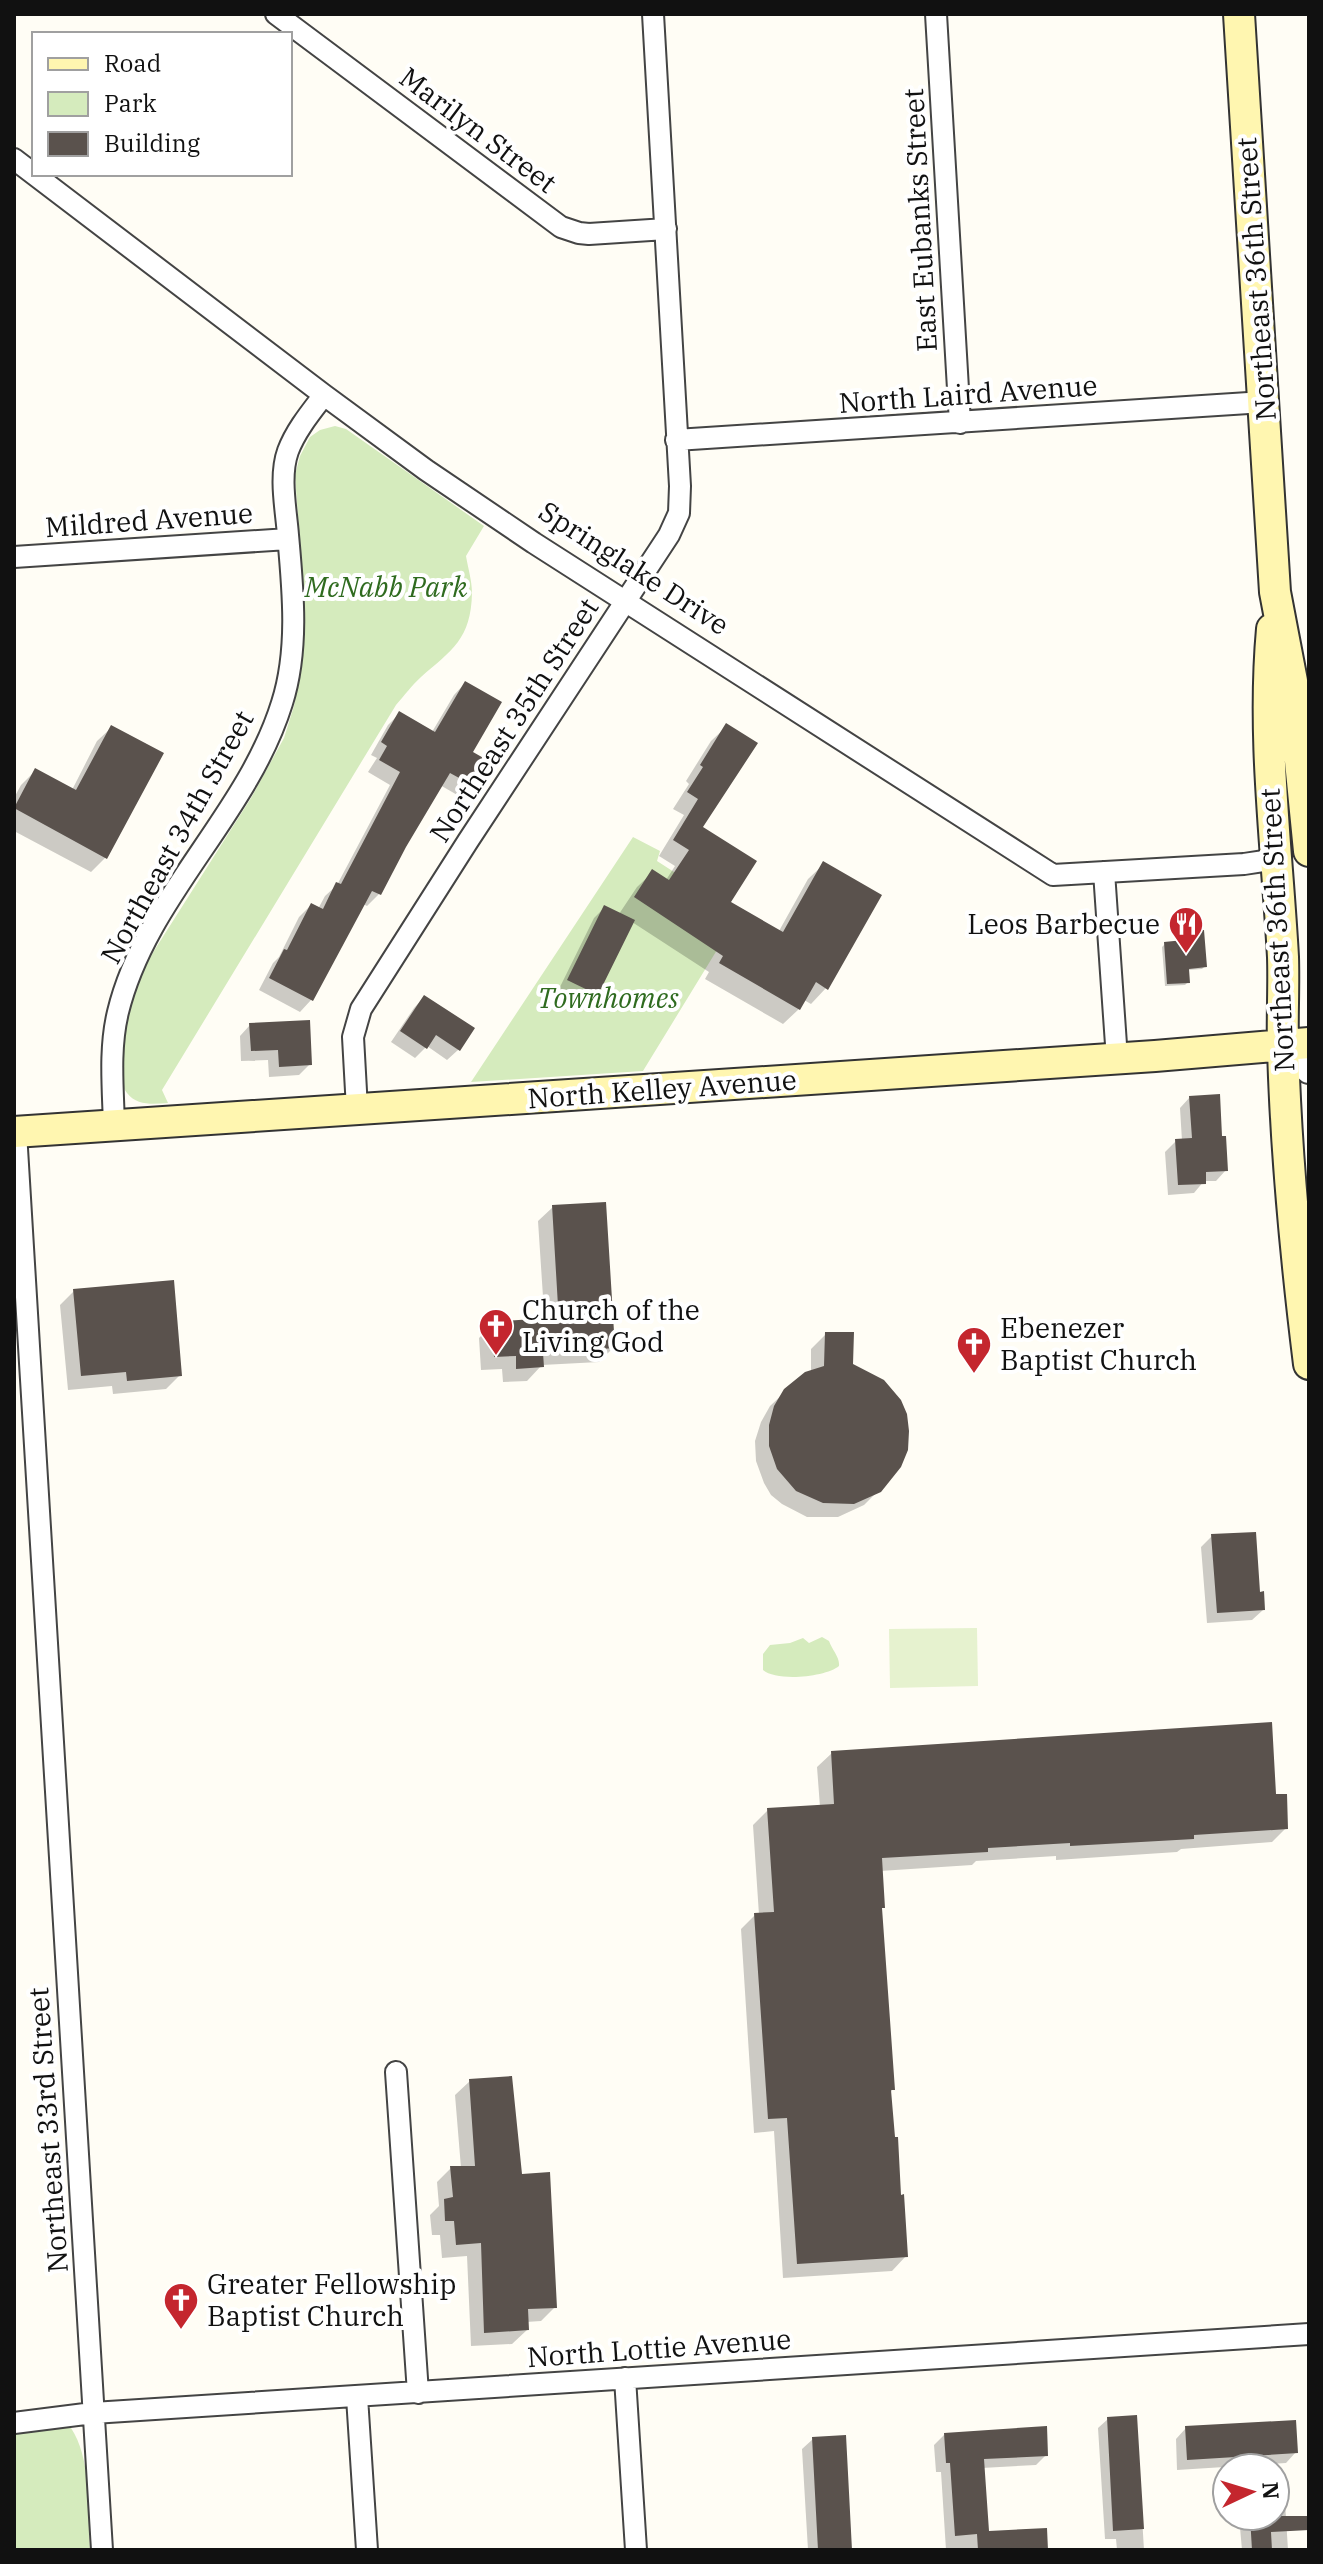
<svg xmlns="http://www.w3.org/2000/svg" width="1323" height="2564" viewBox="0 0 1323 2564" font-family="'IBM Plex Serif',serif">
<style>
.green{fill:#d5ebbd}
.pitch{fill:#e6f2cf}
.shadow{fill:#0003}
.building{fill:#5a524d}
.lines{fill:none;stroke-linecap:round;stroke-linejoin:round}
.minor-casing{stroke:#444;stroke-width:24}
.tertiary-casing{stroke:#444;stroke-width:30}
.secondary-casing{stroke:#333;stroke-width:34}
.minor{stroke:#fff;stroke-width:20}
.tertiary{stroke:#fff;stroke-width:26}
.secondary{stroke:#fff6b0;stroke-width:30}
.labels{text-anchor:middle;stroke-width:8;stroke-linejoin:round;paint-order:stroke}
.street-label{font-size:28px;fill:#111;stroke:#fff}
.park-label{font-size:28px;font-style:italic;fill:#2f6b1f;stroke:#fff}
.poi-label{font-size:28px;fill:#111;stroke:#fff;text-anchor:start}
</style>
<rect width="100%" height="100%" fill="#fffdf5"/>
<!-- green -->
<path class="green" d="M335,426L346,429L484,526L466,556C468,568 472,581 472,593C471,639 452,650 421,677C412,685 404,696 396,705L162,1090L168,1103C153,1104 137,1106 127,1093C109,1071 134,989 145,965L251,798L284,738L294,706L304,643L303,586L295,475L300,456L310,437L320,430Z
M633,837L660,851L657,861L739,914L643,1071L471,1082Z
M822,1637L829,1641C832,1650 840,1657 839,1666C826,1677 777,1682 763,1670V1654L770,1645L790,1643L803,1638L809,1643Z
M62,2426L71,2428C92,2459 88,2514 90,2550H14V2429Z"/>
<!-- pitch -->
<path class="pitch" d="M977,1628L978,1686L890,1688L889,1629Z"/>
<!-- shadow -->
<path class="shadow" d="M465,683L470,753L484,761L470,784L459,796L440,785L379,894L367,906L363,904L311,1000L300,1012L259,990L273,963L279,957L299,917L311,905L318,909L325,896L337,885L390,785L368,772L377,758L371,755L388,725L400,713L432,732L454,695Z
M727,726L701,828L728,902L779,931L808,879L824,864L826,988L811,1004L804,1000L799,1009L783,1024L705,979L709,972L632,922L596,994L586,1005L558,991L594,918L605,907L619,914L637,887L653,872L666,880L675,866L659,856L684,815L673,809L689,784L686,781L711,741Z
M112,727L161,754L105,858L91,872L14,831V798L21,785L36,770L72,790L97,741Z
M1185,934L1205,966L1202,969L1187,970L1188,982L1185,985L1165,986L1162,947L1165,944L1182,943V937Z
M424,997L472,1029L458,1050L447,1060L427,1046L415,1058L391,1042L414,1008Z
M250,1025L310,1064L299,1075L269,1077L268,1060L241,1061L240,1036Z
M1190,1097L1221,1138L1226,1170L1216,1181H1204L1194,1193L1168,1195L1165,1152L1176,1141H1182L1180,1108Z
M553,1207L613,1348L599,1362L542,1365L527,1381L503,1382L502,1369L481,1370L479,1338L493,1324L535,1321L544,1312L538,1221Z
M74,1291L180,1375L166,1389L113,1394L112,1386L68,1390L60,1305Z
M826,1334L851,1365L879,1490L864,1505L838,1517H807L782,1504L771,1495L764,1483L756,1461L755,1441L761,1422L770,1406L786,1391L811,1372V1349Z
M1212,1536L1258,1594L1263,1610L1252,1620L1207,1623L1201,1547Z
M832,1753L1274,1796L1286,1828L1272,1842L1181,1849L1177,1852L1056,1860V1856L976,1861L972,1865L880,1871V1909L893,2089L890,2093L906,2256L892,2271L783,2278L774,2131L754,2133L741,1929L755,1915H759L753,1825L768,1810L820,1807L817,1767Z
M470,2081L520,2176L555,2307L541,2321L526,2322L527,2330L512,2344L471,2346L467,2256L442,2258L440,2235H432L430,2215L439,2206L437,2182L451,2168H461L455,2095Z
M1136,2417L1144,2550H1117L1116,2539H1105L1098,2428L1108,2419Z
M1186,2428L1296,2452L1286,2463L1177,2470L1176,2439Z
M944,2435L1046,2455L1036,2465L982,2468L987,2533L1046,2550H946L941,2472H936L934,2445Z
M813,2439L850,2550H808L802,2449Z
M1275,2502H1285L1288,2550H1242L1239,2516H1275Z"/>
<!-- building -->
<path class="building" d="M465,681L502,702L473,752L487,760L472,785L450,773L406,847L381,895L372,891L313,1001L269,978L284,949L287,950L311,903L323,909L336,882L341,884L400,772L379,760L387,746L381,742L399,711L435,732Z
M726,723L758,743L703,827L757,861L731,902L783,932L823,861L882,895L828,990L816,982L800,1010L719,963L723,956L634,897L652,869L669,880L689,850L673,840L698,799L687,792L703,767L700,765Z
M111,725L164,753L107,859L14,808L35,768L76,790Z
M604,905L635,920L598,995L567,980Z
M1204,930L1207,967L1189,969L1190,983L1167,984L1164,942L1184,940V932Z
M424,995L475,1028L460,1051L436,1035L427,1049L400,1031Z
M310,1020L312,1065L279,1067L278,1050L251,1051L249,1023Z
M1220,1094L1222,1136H1226L1228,1171L1206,1172V1184L1178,1185L1175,1139L1192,1138L1189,1096Z
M606,1202L615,1348L543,1353L544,1367L516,1369V1356L494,1357L492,1322L547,1318V1306H558L552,1205Z
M174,1280L182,1376L127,1381L126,1372L81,1376L73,1289Z
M825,1332H854L853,1364L884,1380L901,1400L907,1414L909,1431L908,1450L901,1467L881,1492L854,1504L823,1503L796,1491L777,1469L769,1446V1425L774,1406L784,1389L805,1372L824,1366Z
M1256,1532L1260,1592L1264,1591L1265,1610L1217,1613L1211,1534Z
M1272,1722L1276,1794H1287L1288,1829L1194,1835V1839L1070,1846V1843L988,1848V1852L882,1858L885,1908H882L895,2090H891L895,2137H898L901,2195L904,2194L908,2257L797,2264L787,2118L768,2119L754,1913L774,1912L767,1808L834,1804L831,1751Z
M512,2076L522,2174L550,2172L557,2308L528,2309L529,2330L484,2333L481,2243L456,2245L454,2221H445L444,2199L453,2197L450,2166H475L469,2079Z
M1137,2415L1144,2529L1113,2531L1107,2417Z
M1296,2420L1298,2453L1187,2460L1185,2426Z
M1047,2426L1048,2456L984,2459L989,2531L1047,2528L1048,2550H978L977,2534L955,2536L950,2463H946L944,2433Z
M846,2435L852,2550H818L812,2437Z
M1250,2516H1309V2530L1271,2532L1272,2550H1252Z"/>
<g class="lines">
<!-- minor casing -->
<g class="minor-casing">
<path id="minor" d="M276,14L561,227L579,233L589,234L666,229
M936,14L960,423
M14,159L324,395L426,470L534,543L1053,875L1244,864L1277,859
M676,440L1264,402
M14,557L288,539
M1104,872L1117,1059
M357,1109L353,1037L361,1009L468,841L669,535L679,513L680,486L653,14
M114,1126C113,1088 109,1049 118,1012C146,897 247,816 282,703C299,650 293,590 288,535C286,509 279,476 288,451C296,430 311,412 324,395
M16,1132L102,2550
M396,2072L418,2393
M625,2378L636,2550
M357,2397L367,2550
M14,2423L93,2413L1309,2334"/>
</g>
<!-- tertiary casing -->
<g class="tertiary-casing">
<path id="tertiary" d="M1282,1046L1309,1070"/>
</g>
<!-- secondary casing -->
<g class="secondary-casing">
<path id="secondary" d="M1239,14L1275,592L1292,681L1309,851
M1272,629C1262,739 1277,848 1283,957C1284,988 1282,1018 1283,1049C1286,1154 1296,1259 1309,1364
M14,1132L1155,1056L1309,1043"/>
</g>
<!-- minor -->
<use href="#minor" class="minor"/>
<!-- tertiary -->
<use href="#tertiary" class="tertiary"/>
<!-- secondary -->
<use href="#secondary" class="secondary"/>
</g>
<!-- icons -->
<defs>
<g id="restaurant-pin" transform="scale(1.8)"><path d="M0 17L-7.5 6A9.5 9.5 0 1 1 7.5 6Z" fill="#c4262e" stroke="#fff"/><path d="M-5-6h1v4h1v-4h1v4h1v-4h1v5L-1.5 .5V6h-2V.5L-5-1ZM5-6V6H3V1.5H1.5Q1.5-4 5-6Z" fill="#fff"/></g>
<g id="church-pin" transform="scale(1.8)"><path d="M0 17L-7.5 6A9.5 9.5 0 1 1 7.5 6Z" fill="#c4262e" stroke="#fff"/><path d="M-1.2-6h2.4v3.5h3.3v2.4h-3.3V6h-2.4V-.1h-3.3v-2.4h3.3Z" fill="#fff"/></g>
</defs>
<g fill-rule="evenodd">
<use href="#restaurant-pin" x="1186" y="924"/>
<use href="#church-pin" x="496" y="1326"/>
<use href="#church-pin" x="974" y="1344"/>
<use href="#church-pin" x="181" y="2300"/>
</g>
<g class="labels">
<!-- street labels -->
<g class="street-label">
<text transform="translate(478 130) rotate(37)" y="10">Marilyn Street</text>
<text transform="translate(920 220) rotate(-93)" y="10">East Eubanks Street</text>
<text transform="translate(1256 279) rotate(-94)" y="10">Northeast 36th Street</text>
<text transform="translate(968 394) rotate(-4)" y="10">North Laird Avenue</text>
<text transform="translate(149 520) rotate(-4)" y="10">Mildred Avenue</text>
<text transform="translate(634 568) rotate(33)" y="10">Springlake Drive</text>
<text transform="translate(514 720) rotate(-57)" y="10">Northeast 35th Street</text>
<text transform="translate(177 837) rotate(-61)" y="10">Northeast 34th Street</text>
<text transform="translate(1277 930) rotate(-93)" y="10">Northeast 36th Street</text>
<text transform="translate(662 1089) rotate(-4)" y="10">North Kelley Avenue</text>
<text transform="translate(48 2130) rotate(-94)" y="10">Northeast 33rd Street</text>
<text transform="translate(659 2348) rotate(-4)" y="10">North Lottie Avenue</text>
</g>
<!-- park labels -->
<g class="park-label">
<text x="386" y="597">McNabb Park</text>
<text x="608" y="1008">Townhomes</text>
</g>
<!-- poi labels -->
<g class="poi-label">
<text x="1160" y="934" text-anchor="end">Leos Barbecue</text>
<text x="522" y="1320">Church of the<tspan x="522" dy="32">Living God</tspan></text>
<text x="1000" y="1338">Ebenezer<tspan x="1000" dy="32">Baptist Church</tspan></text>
<text x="207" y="2294">Greater Fellowship<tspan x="207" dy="32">Baptist Church</tspan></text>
</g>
</g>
<!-- border -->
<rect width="1323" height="2564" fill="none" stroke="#111111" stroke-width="32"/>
<!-- legend -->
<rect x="32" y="32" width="260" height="144" fill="#ffffff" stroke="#a0a0a0" stroke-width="2"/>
<rect x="48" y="58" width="40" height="12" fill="#fff6b0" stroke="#a0a0a0" stroke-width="2"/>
<text x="104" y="72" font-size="24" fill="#111111">Road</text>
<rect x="48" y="92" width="40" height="24" fill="#d5ebbd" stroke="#a0a0a0" stroke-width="2"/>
<text x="104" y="112" font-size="24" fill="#111111">Park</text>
<rect x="48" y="132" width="40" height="24" fill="#5a524d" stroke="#a0a0a0" stroke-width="2"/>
<text x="104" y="152" font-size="24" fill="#111111">Building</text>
<!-- north arrow -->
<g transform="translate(1251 2492) rotate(86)"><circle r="38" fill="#ffffff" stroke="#a0a0a0" stroke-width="2"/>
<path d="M0-6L14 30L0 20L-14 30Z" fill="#c4262e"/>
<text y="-12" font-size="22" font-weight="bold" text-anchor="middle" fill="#111111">N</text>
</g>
</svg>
